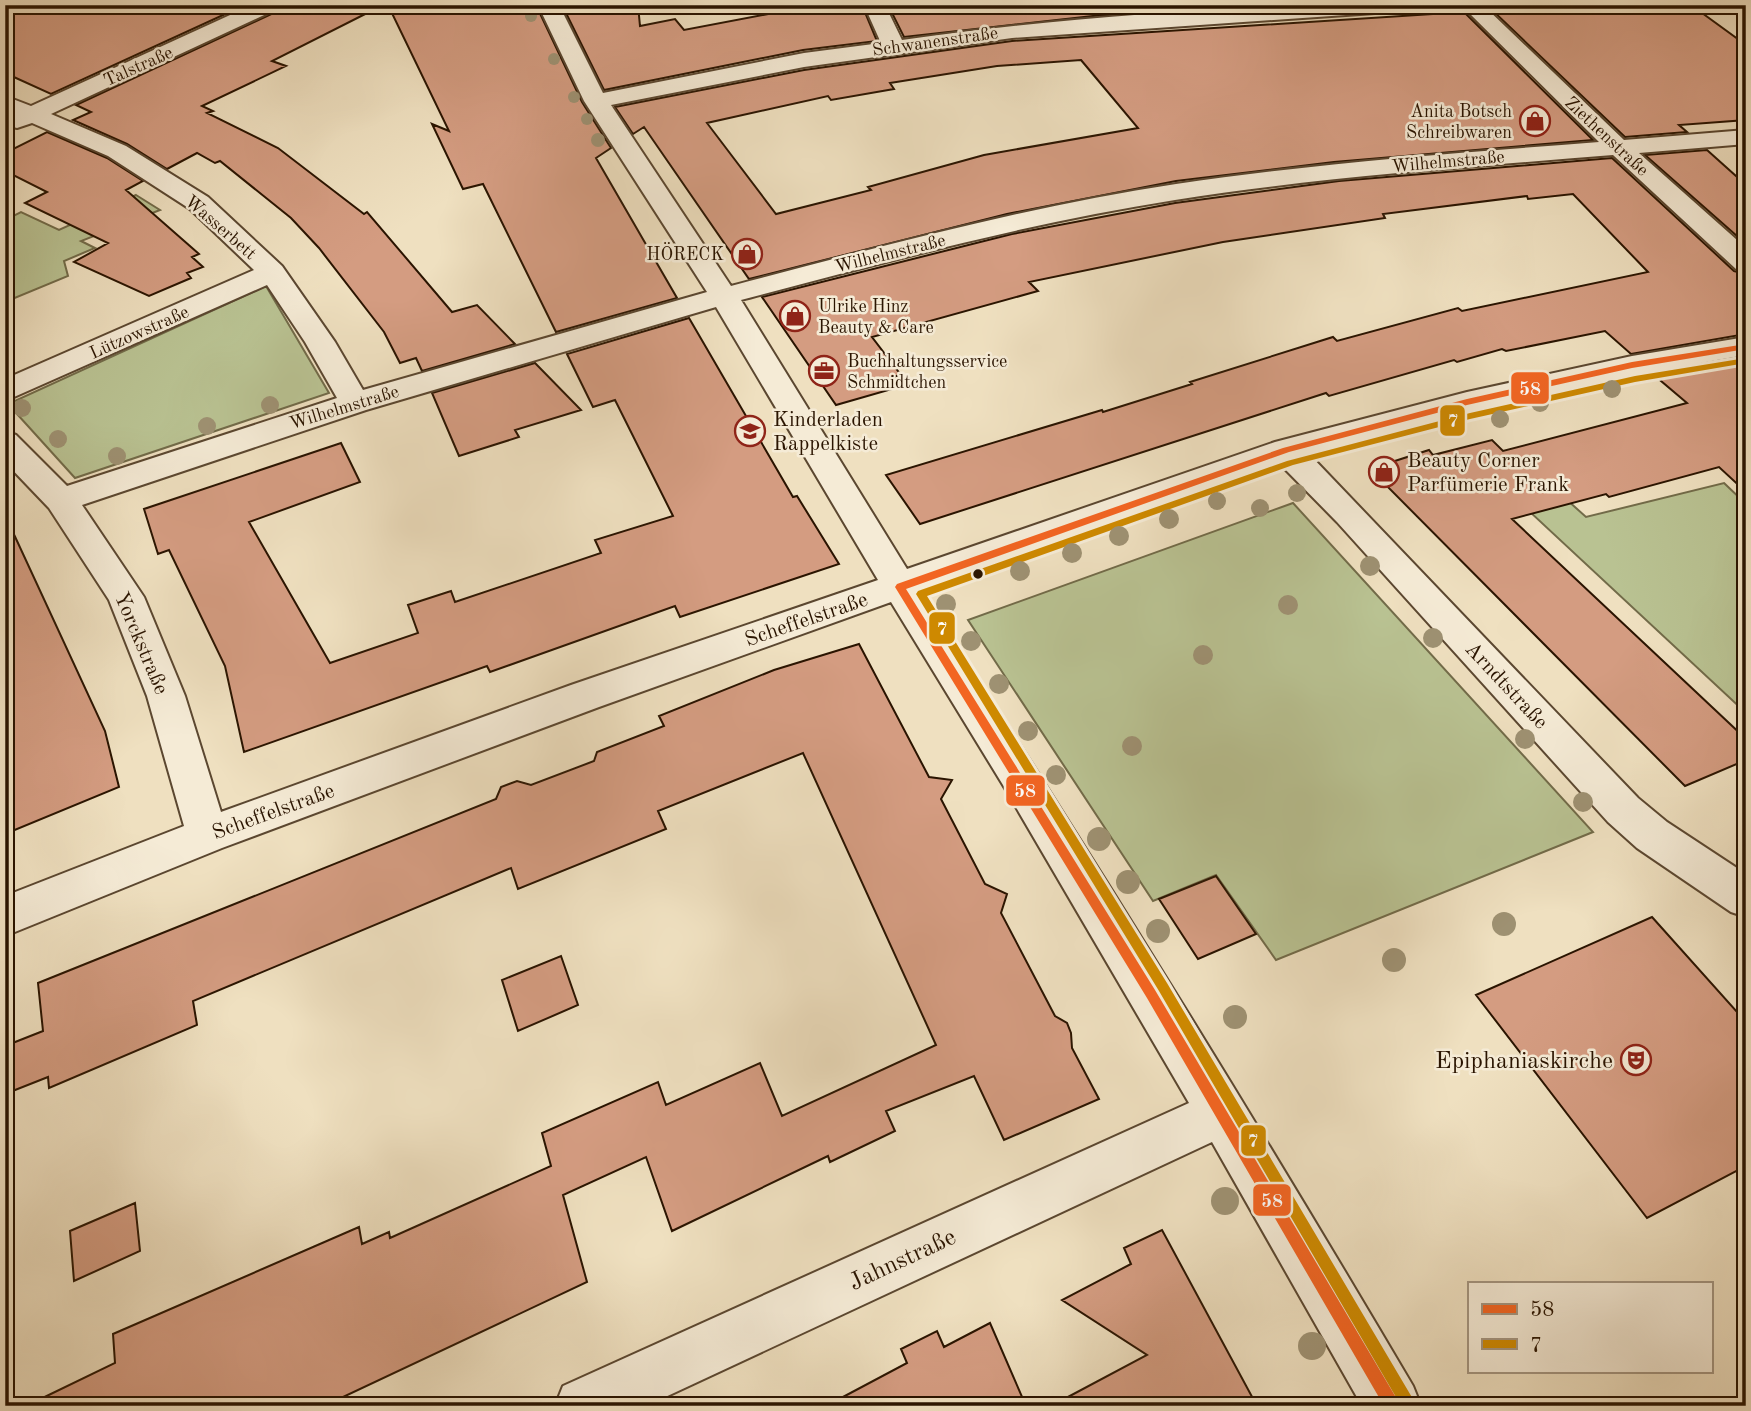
<svg xmlns="http://www.w3.org/2000/svg" width="1751" height="1411" viewBox="0 0 1751 1411" font-family="'Old Standard TT',serif">
<style>
.green{fill:#b9c292;stroke:#726b49;stroke-width:2}
.building{fill:#d49c81;stroke:#2a1400;stroke-width:2;fill-rule:evenodd}
.lines{fill:none;stroke-linecap:round;stroke-linejoin:round}
.street-casing{stroke:#5b4730;stroke-width:4}
.street{fill:#f5ebd6;fill-rule:evenodd}
.bus-1-casing{stroke:#f5ebd6;stroke-width:6}
.bus-2-casing{stroke:#f5ebd6;stroke-width:6}
.bus-1{fill:#f26522;fill-rule:evenodd}
.bus-2{fill:#ce8900;fill-rule:evenodd}
.tree{fill:#9e9172}
.bus-dot{fill:#2a1400;stroke:#f5ebd6;stroke-width:2.5}
.labels{text-anchor:middle;stroke-width:5;stroke-linejoin:round;paint-order:stroke}
.far-street-label{font-size:18px;fill:#2a1400;stroke:#f5ebd6}
.far-poi-label{font-size:18px;fill:#2a1400;stroke:#f5ebd6;text-anchor:end}
.poi-label{font-size:21px;fill:#2a1400;stroke:#f5ebd6;text-anchor:start}
.street-label{font-size:21px;fill:#2a1400;stroke:#f5ebd6}
.near-poi-label{font-size:24px;fill:#2a1400;stroke:#f5ebd6;text-anchor:end}
.near-street-label{font-size:24px;fill:#2a1400;stroke:#f5ebd6}
.line-badge{stroke:#f5ebd6;stroke-width:2.5}
.badge-label{font-size:19px;text-anchor:middle;font-weight:bold;fill:#fff}
</style>
<rect width="100%" height="100%" fill="#efe0c0"/>
<filter id="stains"><feTurbulence type="fractalNoise" baseFrequency=".00286" numOctaves="4"/><feColorMatrix values="0 0 0 0 .2 0 0 0 0 .09 0 0 0 0 .02 0 0 0 .5 -.17"/></filter>
<radialGradient id="worn" r=".72"><stop offset=".6" stop-color="#630" stop-opacity="0"/><stop offset="1" stop-color="#630" stop-opacity=".3"/></radialGradient>
<!-- green -->
<path class="green" d="M136,195L160,210L81,241L95,248L64,261L68,276L5,302V220L21,212L59,230Z
M266,286L329,393L75,478L8,404Z
M1724,483L1746,504V713L1530,512L1566,499L1586,517Z
M1293,503L1593,832L1276,960L1216,875L1153,901L968,620Z"/>
<!-- building -->
<path class="building" d="M5,5H245L51,94L5,73Z
M282,5H383L272,61L286,66L202,106L213,111L207,113L278,148L364,214L367,212L452,312L477,305L515,344L422,371L416,358L400,363L384,332L319,248L291,218L220,161L215,163L197,153L167,169L127,144L73,120L91,112L76,105L278,11Z
M388,5H536L582,102L611,148L596,158L677,298L556,332L483,184L463,189L432,124L449,131Z
M562,5H638L640,26L675,19L684,30L794,9L792,5H862L877,41L803,50L604,90Z
M888,5H1267L1093,16L904,37Z
M1498,5H1691L1746,45V120L1679,125L1687,132L1625,137L1492,10H1503Z
M1464,12L1593,140L1334,162L1176,181L1007,214L749,279L644,127L633,134L615,107L804,70L1012,41ZM1081,60L1138,128L984,155L868,187L871,190L776,214L707,123L828,96L831,100L894,89L890,83L997,66Z
M47,132L107,158L143,181L126,190L199,254L192,257L203,267L187,273L191,278L149,296L74,262L108,243L25,203L47,192L5,171V153Z
M1707,150L1746,185V244L1645,155Z
M1612,158L1734,271L1746,274V334L1631,354L1605,331L1506,351L1502,349L1457,362L1454,360L1329,396L1326,393L920,524L886,475L1102,410L1103,412L1192,384L1190,382L1333,337L1337,341L1458,308L1462,311L1648,272L1573,194L1528,199L1527,196L1383,214L1385,218L1223,242L1029,282L1038,291L872,337L901,375L892,377L899,387L836,405L762,297L1012,234L1175,203L1339,181Z
M689,318L793,497L797,496L839,564L680,617L675,606L490,672L487,666L244,752L225,666L169,550L158,554L144,509L341,443L360,482L249,522L330,663L418,633L408,605L451,591L455,602L601,553L595,540L673,516L615,400L593,407L567,354Z
M1746,358V492L1719,467L1609,497L1606,494L1512,519L1746,739V760L1685,786L1370,469L1429,450L1433,455L1492,440L1503,451L1687,403L1654,375Z
M535,363L581,410L515,430L519,437L459,456L432,393Z
M5,515L105,731L119,787L5,834Z
M859,644L929,777L952,780L941,799L985,884L1007,894L1001,913L1055,1016L1067,1023L1071,1033L1072,1048L1099,1099L1004,1140L974,1076L886,1111L895,1131L830,1162L828,1156L672,1231L646,1157L563,1195L587,1282L324,1406H26L115,1363L113,1334L359,1227L362,1244L389,1232L390,1238L551,1166L542,1133L658,1082L666,1105L760,1063L782,1116L936,1045L803,753L658,811L666,829L518,889L511,868L193,1001L197,1025L49,1088L48,1077L5,1094V1046L43,1031L38,983L496,799L501,787L517,781L531,785L594,761L597,752L664,726L659,716L774,670Z
M1216,876L1256,934L1198,959L1159,899Z
M1652,917L1746,1022V1166L1647,1218L1476,995Z
M561,956L578,1005L518,1031L502,980Z
M135,1203L140,1251L74,1281L70,1231Z
M1162,1230L1257,1406H1051L1147,1355L1062,1300L1131,1264L1124,1248Z
M990,1323L1026,1406H826L907,1363L901,1349L937,1331L944,1347Z"/>
<g class="lines">
<!-- street casing -->
<g class="street-casing">
<path id="street" d="M252,5H280L277,9L51,114L126,146L208,197L282,266L335,342L363,390L707,292L584,101L538,5H559L603,93L804,53L881,43L864,5H885L902,40C1071,16 1243,5 1414,5L1411,9L1404,11L1012,38L804,67L611,105L731,286C879,247 1025,207 1176,184C1316,163 1457,153 1599,142L1461,5H1483L1624,140L1746,130V144L1639,153L1746,248V271L1736,269L1613,155C1467,167 1320,177 1175,200C1028,223 885,262 741,300L907,569L1275,442L1467,392L1632,356L1746,337V355C1598,380 1454,415 1309,454L1638,798L1667,822L1746,874V917L1731,912L1637,848L1608,822L1337,522L1280,464L922,592C1091,853 1255,1118 1413,1386L1421,1406H1362L1212,1142L646,1406H555L563,1386L1189,1103L1003,785L891,602L599,707L222,848L5,936V896L184,826L147,696L109,600L49,508L5,462V431L16,435L67,486L337,398L305,342L267,285L5,401V379L254,270L190,209L108,156L32,123L17,128L9,126L5,121L12,114L5,112V96L31,106ZM716,307L878,580L571,685L221,812L185,696L144,597L82,505L366,410Z"/>
</g>
<!-- street -->
<use href="#street" class="street"/>
<!-- bus-1 casing -->
<g class="bus-1-casing">
<path id="bus-1" d="M1746,344V349L1632,368L1467,405L1289,452L906,589L1155,990L1401,1406H1384L1147,998L895,587L897,584L1283,448L1467,399L1632,362Z"/>
</g>
<!-- bus-2 casing -->
<g class="bus-2-casing">
<path id="bus-2" d="M1746,358V363L1635,382L1470,419L1293,465L927,596L1167,983L1410,1394L1413,1399L1410,1404L1407,1406L1400,1404L1159,991L916,594L918,591L1287,461L1470,413L1635,376Z"/>
</g>
<!-- bus-1 -->
<use href="#bus-1" class="bus-1"/>
<!-- bus-2 -->
<use href="#bus-2" class="bus-2"/>
</g>
<!-- trees -->
<g class="tree">
<circle cx="531" cy="16" r="6"/>
<circle cx="554" cy="59" r="6"/>
<circle cx="574" cy="97" r="6"/>
<circle cx="587" cy="119" r="6"/>
<circle cx="598" cy="140" r="7"/>
<circle cx="1612" cy="389" r="9"/>
<circle cx="1540" cy="403" r="9"/>
<circle cx="270" cy="405" r="9"/>
<circle cx="22" cy="408" r="9"/>
<circle cx="1500" cy="419" r="9"/>
<circle cx="207" cy="426" r="9"/>
<circle cx="58" cy="439" r="9"/>
<circle cx="117" cy="456" r="9"/>
<circle cx="1297" cy="493" r="9"/>
<circle cx="1217" cy="501" r="9"/>
<circle cx="1260" cy="508" r="9"/>
<circle cx="1169" cy="519" r="10"/>
<circle cx="1119" cy="536" r="10"/>
<circle cx="1072" cy="553" r="10"/>
<circle cx="1370" cy="566" r="10"/>
<circle cx="1020" cy="571" r="10"/>
<circle cx="946" cy="604" r="10"/>
<circle cx="1288" cy="605" r="10"/>
<circle cx="1433" cy="638" r="10"/>
<circle cx="971" cy="641" r="10"/>
<circle cx="1203" cy="655" r="10"/>
<circle cx="999" cy="684" r="10"/>
<circle cx="1028" cy="731" r="10"/>
<circle cx="1525" cy="739" r="10"/>
<circle cx="1132" cy="746" r="10"/>
<circle cx="1056" cy="775" r="10"/>
<circle cx="1583" cy="802" r="10"/>
<circle cx="1099" cy="839" r="12"/>
<circle cx="1128" cy="882" r="12"/>
<circle cx="1504" cy="924" r="12"/>
<circle cx="1158" cy="931" r="12"/>
<circle cx="1394" cy="960" r="12"/>
<circle cx="1235" cy="1017" r="12"/>
<circle cx="1225" cy="1201" r="14"/>
<circle cx="1312" cy="1346" r="14"/>
</g>
<!-- icons -->
<defs>
<g id="shop-ring" transform="scale(1.575)"><circle r="9.5" fill="#f5ebd6" stroke="#8f2418" stroke-width="1.5"/><path d="M-5-2.5h2.3a2.7 3.5 0 0 1 5.4 0H5L5.5 6h-11ZM-1.5-2.5h3a1.5 2.3 0 0 0-3 0Z" fill="#8f2418"/></g>
<g id="office-ring" transform="scale(1.575)"><circle r="9.5" fill="#f5ebd6" stroke="#8f2418" stroke-width="1.5"/><path d="M-6-3h4V-5.5h4V-3h4V5H-6ZM-1-4.5V-3h2v-1.5ZM-6 0V1H6V0Z" fill="#8f2418"/></g>
<g id="school-ring" transform="scale(1.575)"><circle r="9.5" fill="#f5ebd6" stroke="#8f2418" stroke-width="1.5"/><path d="M0-5L7-2L0 1L-7-2ZM-4 1L0 2.5L4 1V4Q0 6-4 4Z" fill="#8f2418"/></g>
<g id="theatre-ring" transform="scale(1.575)"><circle r="9.5" fill="#f5ebd6" stroke="#8f2418" stroke-width="1.5"/><path d="M-5-5.5Q0-4 5-5.5V0Q5 5 0 6Q-5 5-5 0ZM-3.3-2.5H-1v1.5H-3.3ZM1-2.5H3.3v1.5H1ZM-2.8 1Q0 5.5 2.8 1Z" fill="#8f2418"/></g>
</defs>
<g fill-rule="evenodd">
<use href="#shop-ring" x="1535" y="121"/>
<use href="#shop-ring" x="747" y="254"/>
<use href="#shop-ring" x="795" y="316"/>
<use href="#office-ring" x="824" y="371"/>
<use href="#school-ring" x="750" y="431"/>
<use href="#shop-ring" x="1384" y="472"/>
<use href="#theatre-ring" x="1636" y="1060"/>
</g>
<!-- markers -->
<circle class="bus-dot" cx="978" cy="574" r="6"/>
<g class="labels">
<!-- far-street labels -->
<g class="far-street-label">
<text transform="translate(935 41) rotate(-8)" y="6">Schwanenstraße</text>
<text transform="translate(138 66) rotate(-24)" y="6">Talstraße</text>
<text transform="translate(1607 136) rotate(43)" y="6">Ziethenstraße</text>
<text transform="translate(1448 161) rotate(-5)" y="6">Wilhelmstraße</text>
<text transform="translate(221 227) rotate(41)" y="6">Wasserbett</text>
<text transform="translate(890 253) rotate(-14)" y="6">Wilhelmstraße</text>
<text transform="translate(139 332) rotate(-24)" y="6">Lützowstraße</text>
<text transform="translate(344 407) rotate(-17)" y="6">Wilhelmstraße</text>
</g>
<!-- far-poi labels -->
<g class="far-poi-label">
<text x="1512" y="117">Anita Botsch<tspan x="1512" dy="21">Schreibwaren</tspan></text>
<text x="724" y="260">HÖRECK</text>
<text x="818" y="312" text-anchor="start">Ulrike Hinz<tspan x="818" dy="21">Beauty &amp; Care</tspan></text>
<text x="847" y="367" text-anchor="start">Buchhaltungsservice<tspan x="847" dy="21">Schmidtchen</tspan></text>
</g>
<!-- poi labels -->
<g class="poi-label">
<text x="773" y="426">Kinderladen<tspan x="773" dy="24">Rappelkiste</tspan></text>
<text x="1407" y="467">Beauty Corner<tspan x="1407" dy="24">Parfümerie Frank</tspan></text>
</g>
<!-- street labels -->
<g class="street-label">
<text transform="translate(806 619) rotate(-19)" y="7">Scheffelstraße</text>
<text transform="translate(142 643) rotate(67)" y="7">Yorckstraße</text>
<text transform="translate(1507 685) rotate(47)" y="7">Arndtstraße</text>
<text transform="translate(273 811) rotate(-20)" y="7">Scheffelstraße</text>
</g>
<!-- near-poi labels -->
<g class="near-poi-label">
<text x="1613" y="1068">Epiphaniaskirche</text>
</g>
<!-- near-street labels -->
<g class="near-street-label">
<text transform="translate(902 1259) rotate(-25)" y="8">Jahnstraße</text>
</g>
</g>
<g class="line-badge">
<rect x="1510" y="371" width="40" height="34" rx="7" fill="#f26522"/>
<rect x="1439" y="404" width="27" height="33" rx="7" fill="#ce8900"/>
<rect x="928" y="611" width="28" height="34" rx="7" fill="#ce8900"/>
<rect x="1005" y="774" width="41" height="33" rx="7" fill="#f26522"/>
<rect x="1240" y="1124" width="27" height="33" rx="7" fill="#ce8900"/>
<rect x="1252" y="1183" width="40" height="34" rx="7" fill="#f26522"/>
</g>
<g class="badge-label">
<text x="1530" y="395">58</text>
<text x="1453" y="427">7</text>
<text x="942" y="635">7</text>
<text x="1025" y="797">58</text>
<text x="1253" y="1147">7</text>
<text x="1272" y="1207">58</text>
</g>
<!-- margin -->
<rect width="1751" height="1411" fill="none" stroke="#efe0c0" stroke-width="28"/>
<rect x="7" y="7" width="1737" height="1397" fill="none" stroke="#2a1400" stroke-width="3.5"/>
<rect x="14" y="14" width="1723" height="1383" fill="none" stroke="#2a1400" stroke-width="2"/>
<!-- legend -->
<rect x="1468" y="1282" width="245" height="91" fill="#f5ebd6" stroke="#a49580" stroke-width="2"/>
<rect x="1482" y="1304" width="35" height="10" fill="#f26522" stroke="#a49580" stroke-width="2"/>
<text x="1530" y="1316" font-size="21" fill="#2a1400">58</text>
<rect x="1482" y="1339" width="35" height="10" fill="#ce8900" stroke="#a49580" stroke-width="2"/>
<text x="1530" y="1352" font-size="21" fill="#2a1400">7</text>
<rect width="100%" height="100%" filter="url(#stains)"/>
<rect width="100%" height="100%" fill="url(#worn)"/>
</svg>
